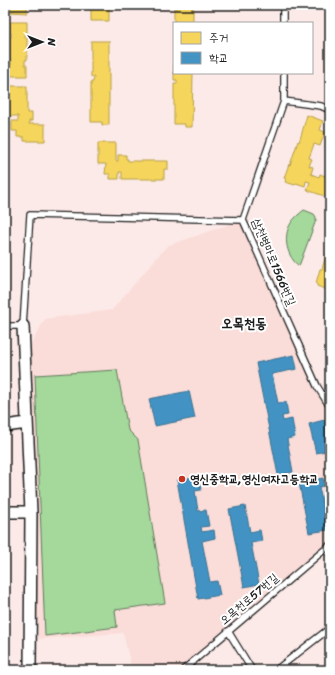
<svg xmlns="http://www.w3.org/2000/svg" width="335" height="675" viewBox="0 0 335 675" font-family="Sriracha,'Poor Story',sans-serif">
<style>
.built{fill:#fadcd8}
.green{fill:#a5d89b;stroke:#607a5c}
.homes{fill:#f6d55c;stroke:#b59e49}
.schools{fill:#4393c3;stroke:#376f91}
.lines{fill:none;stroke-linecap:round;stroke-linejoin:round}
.service-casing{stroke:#1c1c1c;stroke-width:8}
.minor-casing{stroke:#1c1c1c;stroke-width:14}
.service{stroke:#fff;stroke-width:5.5}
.minor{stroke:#fff;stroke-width:11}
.poi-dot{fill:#c8321e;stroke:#fff;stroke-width:1.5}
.labels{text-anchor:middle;stroke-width:4;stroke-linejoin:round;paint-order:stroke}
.street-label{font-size:12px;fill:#1c1c1c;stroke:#fff}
.poi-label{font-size:12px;font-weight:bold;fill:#1c1c1c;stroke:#fff;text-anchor:start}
.quarter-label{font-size:14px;font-weight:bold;fill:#1c1c1c;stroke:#fff}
</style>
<rect width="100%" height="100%" fill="#fceae8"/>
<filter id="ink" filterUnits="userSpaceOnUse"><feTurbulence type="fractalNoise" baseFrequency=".025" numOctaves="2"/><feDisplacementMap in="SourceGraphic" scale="8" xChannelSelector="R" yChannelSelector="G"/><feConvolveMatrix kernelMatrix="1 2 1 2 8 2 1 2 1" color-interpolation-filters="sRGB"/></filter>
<g filter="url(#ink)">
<!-- built -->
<path class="built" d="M242,220L313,387L330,415V544L228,631L180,670H132L123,633L38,639L30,346L45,319L112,310L167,246Z"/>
<!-- green -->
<path class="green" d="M304,210L314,214L316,217V220L299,266C287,257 282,237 291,223C294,218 299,214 304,210Z
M117,370L128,430L138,440L165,603L115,610L117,627L45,636L35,375Z"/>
<!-- homes -->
<path class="homes" d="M10,5H27V13L10,12Z
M91,5H109V21H91Z
M177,5H193V23H174V29V8H177Z
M10,22H27V33H25V38H27V60H25V65H27V76H10V65H11V60H10V37H11V33H10Z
M91,41H109V125H102V122H91V82H93L94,77H91Z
M174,43V73H193L192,127H185V124H174V84H177V80H174Z
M9,86H27V113H32V121H29V124H45V141H24V137H17V131H12V121H18V116H9Z
M307,115L323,121L320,130L325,132L320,146L314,144L309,158L312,159L309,166L313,167L311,174L319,177L320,174L325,176L327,172L330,173V198L307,190L310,182L306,181L305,186L296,183L295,185L285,182L286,179L284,178L289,164L290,165L298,141L299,142L301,136Z
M98,143H116V161H118V155H126V159H128V161H168V169H164V179H122V172H119V179H110V174H105L106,164H98Z
M5,165H8V208H5Z
M329,245L330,288L327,287V290L317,286V283H316L320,269H322Z"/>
<!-- schools -->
<path class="schools" d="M294,355L297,369L272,374L278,403L286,402L288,415L282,416L283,421L292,419L295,437L287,439L293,472L278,475L256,363Z
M189,391L195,418L155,426L149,399Z
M328,419L330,428V450L316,453L309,424Z
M198,476L201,490L195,491L198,511L206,510L209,526L201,527L202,532L214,530L215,538L202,541L210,582L217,581L220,595L198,599L177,480Z
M323,478L324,486L319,487L328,530L309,533L299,483Z
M245,506L250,532L260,530L262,541L251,543L259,584L244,587L229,509Z"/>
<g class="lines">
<!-- service casing -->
<g class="service-casing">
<path id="service" d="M283,5V23
M284,73V101L243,220L317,386L330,407
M284,101L321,106L330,110
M5,326H23L30,215L243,220
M228,631L252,670
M183,670L330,545
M276,670L330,628"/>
</g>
<!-- minor casing -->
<g class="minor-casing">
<path id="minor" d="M23,326L31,512
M5,426L27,423
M5,512H31L30,670"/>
</g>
<!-- service -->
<use href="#service" class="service"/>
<!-- minor -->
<use href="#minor" class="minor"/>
</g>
</g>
<!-- markers -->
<circle class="poi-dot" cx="182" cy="479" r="4"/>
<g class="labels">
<!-- street labels -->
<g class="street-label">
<text transform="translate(274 262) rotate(67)" y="4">삼천병마로1566번길</text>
<text transform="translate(249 599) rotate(-40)" y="4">오목천로57번길</text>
</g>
<!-- poi labels -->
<g class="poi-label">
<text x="190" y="483">영신중학교,영신여자고등학교</text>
</g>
<!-- quarter labels -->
<g class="quarter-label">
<text x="244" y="328">오목천동</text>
</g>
</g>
<!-- margin -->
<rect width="335" height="675" fill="none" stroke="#fff" stroke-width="20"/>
<rect x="10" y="10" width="315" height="655" fill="none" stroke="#1c1c1c" stroke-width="1.5" filter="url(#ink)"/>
<!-- legend -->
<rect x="173" y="22" width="140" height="52" fill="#ffffff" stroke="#a4a4a4"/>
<rect x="181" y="32" width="20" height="12" fill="#f6d55c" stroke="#a4a4a4"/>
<text x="209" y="42" font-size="12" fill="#1c1c1c">주거</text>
<rect x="181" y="52" width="20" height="12" fill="#4393c3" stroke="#a4a4a4"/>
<text x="209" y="62" font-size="12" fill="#1c1c1c">학교</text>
<!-- north arrow -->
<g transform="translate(42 42) rotate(90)" stroke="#ffffff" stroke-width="3" paint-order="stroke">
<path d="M0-3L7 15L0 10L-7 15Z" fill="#1c1c1c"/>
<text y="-6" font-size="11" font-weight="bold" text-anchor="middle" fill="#1c1c1c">N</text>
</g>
</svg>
